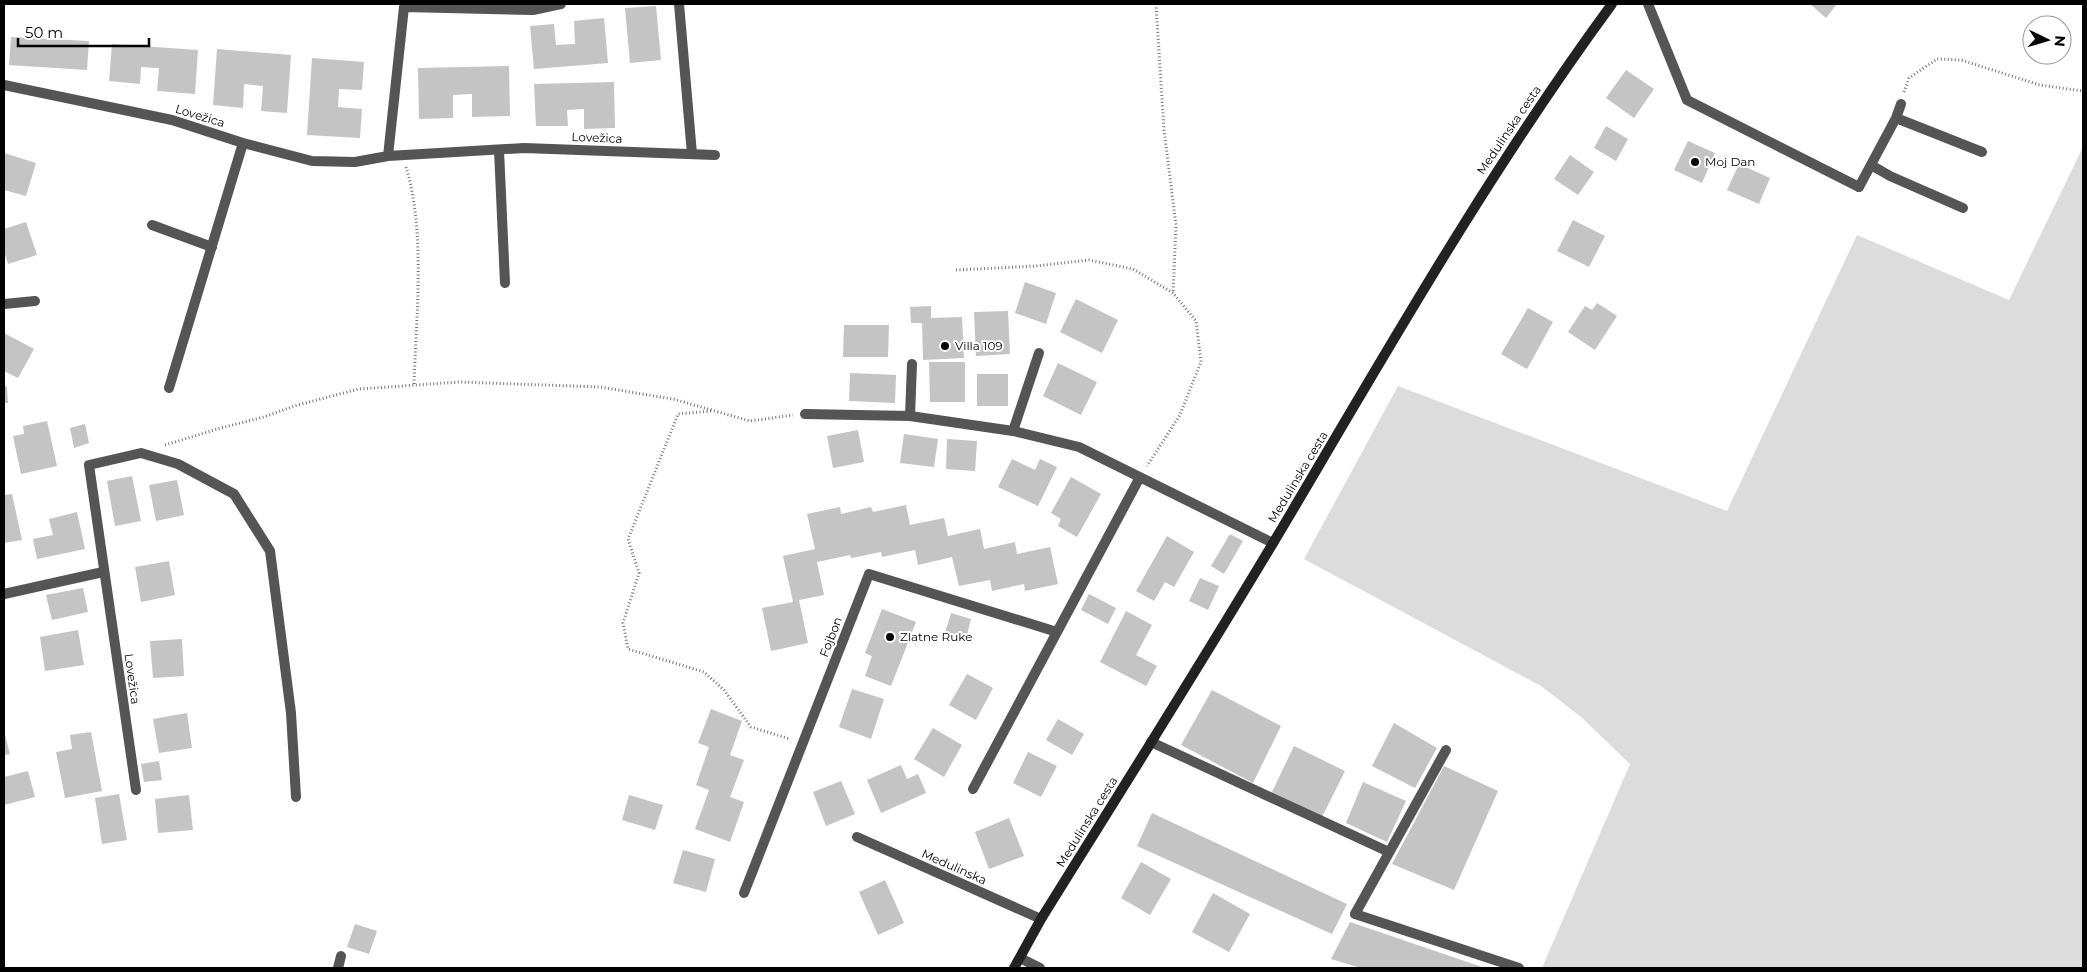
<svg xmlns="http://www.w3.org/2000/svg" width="2087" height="972" viewBox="0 0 2087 972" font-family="Montserrat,sans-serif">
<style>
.green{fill:#dcdcdc}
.building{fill:#c4c4c4}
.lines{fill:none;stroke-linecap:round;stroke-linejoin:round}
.path{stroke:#777;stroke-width:3;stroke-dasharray:1 2.5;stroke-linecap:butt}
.lane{stroke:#555;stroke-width:10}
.street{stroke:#555;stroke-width:10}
.secondary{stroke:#222;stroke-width:10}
.poi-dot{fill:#000;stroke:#fff;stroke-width:2}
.labels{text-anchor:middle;stroke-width:4;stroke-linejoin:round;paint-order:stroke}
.street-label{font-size:12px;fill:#000;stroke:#fff}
.poi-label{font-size:12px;fill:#000;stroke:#fff;text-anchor:start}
</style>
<rect width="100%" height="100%" fill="#fff"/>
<!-- green -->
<path class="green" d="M2083,147V968H1542L1630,764L1581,717L1541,686L1304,559L1398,386L1727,511L1857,235L2009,300Z"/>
<!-- building -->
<path class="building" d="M1810,4H1837L1826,18Z
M656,6L661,60L630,63L625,8Z
M604,18L608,63L534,69L530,26L554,24L556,45L575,44L574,21Z
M11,37L89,41L87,70L9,65Z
M112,44L198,50L195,94L157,91L159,68L141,67L140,84L109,81Z
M217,49L291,55L287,113L261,111L263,86L244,84L243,108L213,105Z
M312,58L364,62L362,90L339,89L338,107L362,109L360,138L307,135Z
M509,66L510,116L472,117V94L453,95V118L419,119L418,68Z
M1626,70L1654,89L1634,118L1606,98Z
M614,82L615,128L584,129V109L567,110L568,126H536L534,84Z
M1606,126L1628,139L1616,161L1594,148Z
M1688,141L1715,153L1702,183L1674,170Z
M4,153L36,163L26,196L4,190Z
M1570,155L1594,172L1578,195L1554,179Z
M1739,164L1770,178L1759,204L1727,190Z
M1573,220L1605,236L1589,267L1557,251Z
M26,222L37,255L8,264L4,251V229Z
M1025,282L1056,293L1046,324L1015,313Z
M1076,299L1118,320L1102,353L1060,332Z
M1597,303L1617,316L1595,350L1568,332L1585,306L1592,310Z
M931,306V318L962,317L964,358L923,360L922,323H911L910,307Z
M1528,308L1553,322L1527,369L1501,354Z
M1008,311L1010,354L976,356L974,312Z
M844,325H889L888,357H843Z
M4,333L34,349L18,378L4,371Z
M929,362H965V402H930Z
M1058,363L1097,382L1081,415L1043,396Z
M850,373L896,375L895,403L849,401Z
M977,374H1008V406H977Z
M4,385L7,387L8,403H4Z
M47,421L57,466L21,474L13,436L24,434L23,426Z
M85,424L89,443L74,448L70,428Z
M858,430L864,462L833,468L827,436Z
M904,434L938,439L934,467L900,463Z
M947,439L977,441L975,471L946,469Z
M1012,459L1035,470L1040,459L1057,467L1038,506L998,487Z
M132,476L141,521L115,526L107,481Z
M1071,477L1101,494L1077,537L1058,526L1061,519L1051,513Z
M177,480L184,515L156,521L149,485Z
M12,494L22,540L4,543V495Z
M906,505L910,525L944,518L948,536L980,529L984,549L1015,542L1017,554L1050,547L1058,584L1025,591L1024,584L992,591L990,580L959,586L952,557L918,565L915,550L882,557L881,552L851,558L850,555L817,562L824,595L799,600L808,643L771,651L762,608L793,602L783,556L815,549L807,514L840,507L841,514L871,507L873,512Z
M77,512L85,549L37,559L33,539L53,535L49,519Z
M1230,534L1243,541L1224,574L1211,566Z
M1167,536L1194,552L1174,587L1165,582L1154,601L1136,591Z
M169,561L175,595L141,602L135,567Z
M1200,578L1219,586L1208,610L1189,601Z
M83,588L88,612L52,620L46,595Z
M1089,594L1116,608L1108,624L1081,610Z
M882,609L916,622L891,686L865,676L872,656L865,653Z
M1126,611L1152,625L1136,655L1157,666L1146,686L1100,662Z
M951,613L971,619L966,639L945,633Z
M78,630L84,665L45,671L40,637Z
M182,639L184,676L153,678L150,641Z
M967,674L993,688L976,720L949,705Z
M852,689L884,699L871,739L839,727Z
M1212,690L1281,726L1253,783L1181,745Z
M711,709L742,721L730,755L744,760L730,797L744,802L730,842L695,829L709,790L696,785L709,747L698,743Z
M187,713L192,748L159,753L153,719Z
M1058,719L1084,734L1072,755L1046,740Z
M1394,723L1437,748L1415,788L1372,766Z
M933,728L962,745L944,777L914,759Z
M4,731L10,754L4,755Z
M91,732L102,791L65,798L56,752L72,749L70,735Z
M1294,746L1345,771L1322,817L1272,792Z
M1028,752L1057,766L1041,797L1013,783Z
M159,761L162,780L144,782L141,764Z
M901,765L907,779L918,774L926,793L881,813L867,780Z
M1444,766L1498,791L1454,890L1392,864Z
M28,771L35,797L4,805V777Z
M841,781L855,814L826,826L813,792Z
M1363,782L1406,801L1387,842L1346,823Z
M119,794L127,840L102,844L95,798Z
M189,795L193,830L158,833L155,799Z
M629,795L663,805L655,830L622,820Z
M1152,813L1347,904L1332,934L1137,846Z
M1009,818L1024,856L989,869L975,832Z
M683,850L715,859L706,892L673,883Z
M1141,862L1171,879L1150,915L1121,898Z
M885,880L904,923L878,935L859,892Z
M1213,893L1250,914L1229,952L1192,932Z
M1350,922L1485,968H1361L1331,959Z
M355,924L377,931L369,954L347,947Z"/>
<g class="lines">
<!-- path -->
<path class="path" d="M1156,4L1164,130L1176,225L1173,293
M1904,92L1909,78L1937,59L1961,60L2040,85L2083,91
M406,167C426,233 416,317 414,385
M956,270L1036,266L1089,260L1133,269L1173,293L1196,321L1201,362L1180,415L1147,466
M711,411L678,414L628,539L639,573L623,623L628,649L704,672L724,690L751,727L790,739
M165,445L221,428L264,417L294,406L359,389L460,382L600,387L673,399L750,421L793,415"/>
<!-- lane -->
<path class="lane" d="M679,4L692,154
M1896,118L1982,152
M499,150L505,283
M1871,165L1890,176L1963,208
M1859,187L1896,118L1901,104
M152,225L212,247
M910,416L912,364
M1013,431L1039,353
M1355,914L1519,968
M1020,958L1040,968
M338,968L341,956"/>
<!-- street -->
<path class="street" d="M1648,4L1687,100L1859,187
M4,85L172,120L243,143L312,161L355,162L388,156L524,148L715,155
M388,156L404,7L533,10L561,4
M4,304L35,301
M169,388L243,143
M805,414L910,416L1013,431L1079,447L1273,543
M4,594L103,572
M1151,742L1389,852
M973,789L1140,477
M136,790L89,465L141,453L178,464L234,494L270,551L291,713L296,797
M857,837L1041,919
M744,893L869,574L1057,632
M1355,914L1446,750"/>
<!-- secondary -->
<path class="secondary" d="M1014,968L1041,919C1125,784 1210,650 1291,513C1393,340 1493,166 1612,4"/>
</g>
<!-- markers -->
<g class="poi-dot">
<circle cx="1695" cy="162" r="5"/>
<circle cx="945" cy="346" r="5"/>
<circle cx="890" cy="637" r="5"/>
</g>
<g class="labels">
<!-- street labels -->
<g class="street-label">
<text transform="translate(200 116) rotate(17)" y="4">Lovežica</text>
<text transform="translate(1509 130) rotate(-56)" y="4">Medulinska cesta</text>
<text transform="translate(597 138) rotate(2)" y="4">Lovežica</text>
<text transform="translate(1298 477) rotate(-59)" y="4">Medulinska cesta</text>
<text transform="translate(831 637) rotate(-69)" y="4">Fojbon</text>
<text transform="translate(132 679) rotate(82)" y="4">Lovežica</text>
<text transform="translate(1087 822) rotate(-58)" y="4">Medulinska cesta</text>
<text transform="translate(954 867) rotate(24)" y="4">Medulinska</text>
</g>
<!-- poi labels -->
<g class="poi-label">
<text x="1705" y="166">Moj Dan</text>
<text x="955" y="350">Villa 109</text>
<text x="900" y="641">Zlatne Ruke</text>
</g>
</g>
<!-- border -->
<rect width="2087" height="972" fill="none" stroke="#000000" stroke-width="10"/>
<!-- north arrow -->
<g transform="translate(2047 40) rotate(95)"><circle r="24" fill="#ffffff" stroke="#999999"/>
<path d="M0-4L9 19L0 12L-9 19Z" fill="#000000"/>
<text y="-8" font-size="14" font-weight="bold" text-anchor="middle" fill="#000000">N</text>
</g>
<!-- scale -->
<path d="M18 38v8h131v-8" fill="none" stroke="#000000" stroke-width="2.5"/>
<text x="25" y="38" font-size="15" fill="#000000" stroke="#ffffff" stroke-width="4" paint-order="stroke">50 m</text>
</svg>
